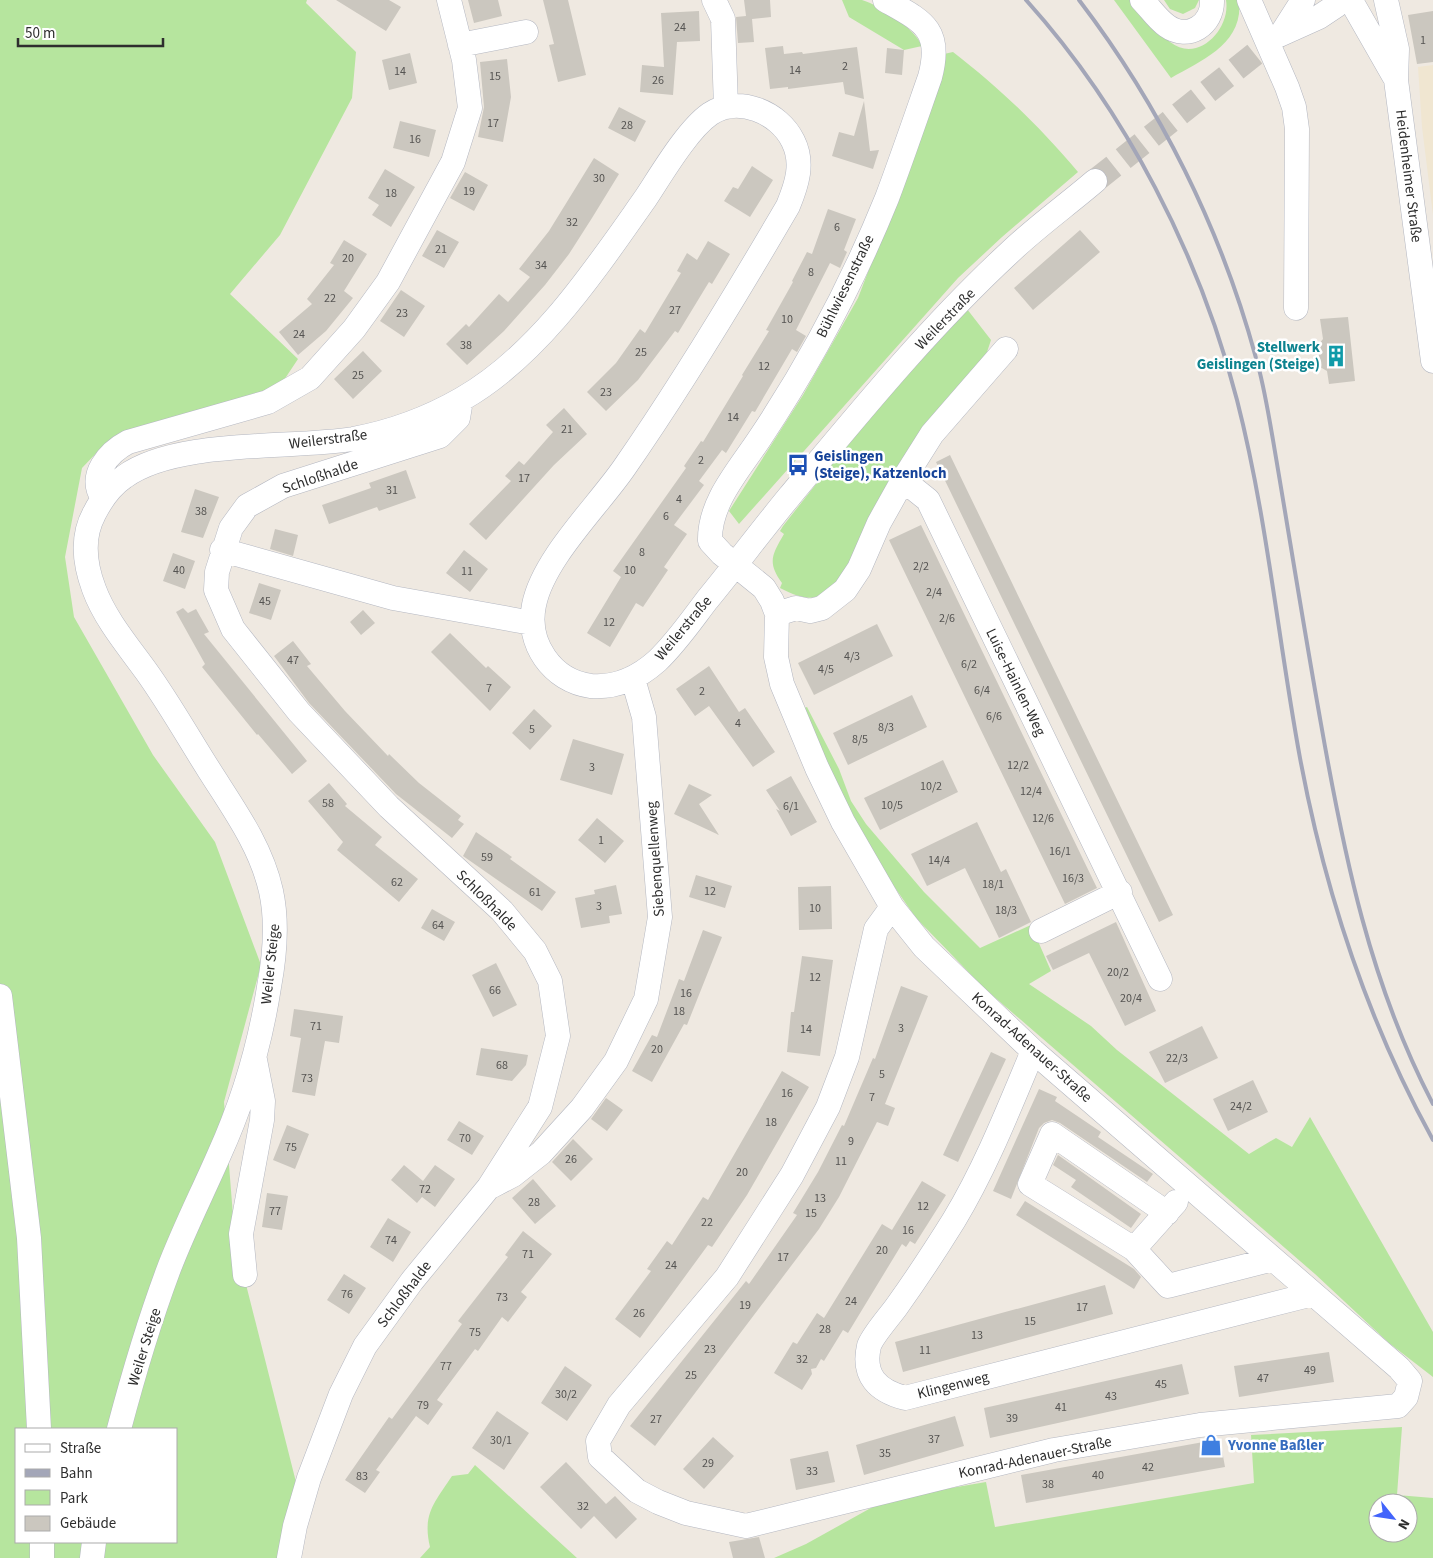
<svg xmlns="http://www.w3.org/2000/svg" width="1433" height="1558" viewBox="0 0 1433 1558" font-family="'Source Sans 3',sans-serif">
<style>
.education{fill:#f0e6d1}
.green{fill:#b6e59e;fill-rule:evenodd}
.building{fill:#cbc7bf}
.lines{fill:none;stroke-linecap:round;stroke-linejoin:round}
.minor-tunnel{stroke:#c8c4bd;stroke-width:24;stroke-dasharray:24 12;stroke-linecap:butt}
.minor-casing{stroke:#b4b7c1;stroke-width:25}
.minor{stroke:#fff;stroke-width:24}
.rail{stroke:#a3a6b8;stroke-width:4}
.labels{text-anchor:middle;stroke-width:5;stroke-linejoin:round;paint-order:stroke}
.number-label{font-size:12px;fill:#555452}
.street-label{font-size:15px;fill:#2e2e2e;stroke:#fff}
.culture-label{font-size:15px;font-weight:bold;fill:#0d838f;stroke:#fff;text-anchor:end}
.transit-label{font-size:15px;font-weight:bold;fill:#164399;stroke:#fff;text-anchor:start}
.shop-label{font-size:15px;font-weight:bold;fill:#366cbe;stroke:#fff;text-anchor:start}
</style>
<rect width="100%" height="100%" fill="#efe9e1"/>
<!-- education -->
<path class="education" d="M1433,65V215L1422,127L1418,67Z"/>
<!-- green -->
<path class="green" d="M0,0H307L306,3L356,52L352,98L280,235L230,294L298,359L282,383L216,410L148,428L104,445L82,468L65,557L74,617L153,755L215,842L261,965L224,1102L235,1241L297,1486L279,1558H0ZM16,1429H176V1542H16Z
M842,0C848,0 856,0 862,0C880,5 915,29 922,46L904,50L849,17Z
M1114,0H1134C1145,13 1156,31 1170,42C1198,64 1231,29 1226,0H1239C1244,44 1202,60 1171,78Z
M1164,0H1199L1195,8L1183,14L1170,9Z
M953,52C1002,90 1038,125 1078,172L1002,237L958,278L739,524L729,511L803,395L858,298L893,207L944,54Z
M967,309L991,340L987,352L851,566C826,595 818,608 780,588L782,583C767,562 772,555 784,534L780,531L783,526L869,417Z
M807,707L839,769L851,801L866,824L924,892L980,948L1031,925L1051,971L1029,984L1091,1026L1117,1050L1249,1154L1276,1138L1292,1147L1310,1117L1433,1332V1377L1389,1343L1315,1274L984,988L916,918L868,849L801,709Z
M1402,1427L1397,1495L1433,1498V1558H774L806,1544L887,1499L986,1482L995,1527L1254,1483L1251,1435ZM1378,1503H1408V1533H1378Z
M475,1465L577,1558H420L430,1547C422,1514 435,1502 452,1476L468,1474Z"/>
<!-- building -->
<path class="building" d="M336,0H389L401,7L386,31Z
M468,0H498L502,16L474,23Z
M543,0H568L586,75L558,82L549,45L554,44Z
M744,0H770L771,17L752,19L754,42L738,43L736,17L746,16Z
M699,11L700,41L677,42L673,95L640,92L642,65L664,67L661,13Z
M1433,11V62L1417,64L1408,15Z
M783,46L784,54L802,52L803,54L857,47L864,99L845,94L843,82L788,89V87L770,89L765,48Z
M887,48L904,50L902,75L885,73Z
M410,53L417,83L389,90L382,60Z
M507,59L511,97L503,142L478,137L484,107L480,62Z
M864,101L870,151L879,150L873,169L832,156L839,132L854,136Z
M619,107L646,121L635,142L608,128Z
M400,121L436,130L429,157L393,148Z
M594,158L619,174L592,218L569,254L545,285L504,331L467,365L446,344L466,324L469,327L499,294L508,302L530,277L519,269L549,231Z
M752,166L773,180L750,217L724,201L733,187L738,189Z
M385,169L415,187L391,227L372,215L379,205L368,198Z
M465,172L488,185L474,211L450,198Z
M828,209L856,219L844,250L847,252L840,268L830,263L796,330L806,336L797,352L792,349L755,412L752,411L726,453L722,450L699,481L704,485L674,525L687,534L664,567L668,570L643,607L636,603L610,647L587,633L621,577L613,571L686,468L684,466L701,441L703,442L743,376L742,375L769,331L766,330L793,282L792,281L807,252L812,254Z
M437,230L459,242L444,268L422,256Z
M1080,230L1100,252L1033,310L1014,288Z
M344,240L367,254L344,291L353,298L326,331L298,355L279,332L312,304L307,299L334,265L330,263Z
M708,241L730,254L712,284L709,282L678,333L675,331L638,380L606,411L587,392L616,363L640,329L645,333L681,273L677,271L687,253L697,260Z
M401,290L425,306L404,337L380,321Z
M1348,317L1355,381L1329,384L1327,371L1320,367L1318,345L1323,339L1320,319Z
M363,351L382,371L353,399L334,379Z
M564,408L587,434L554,465L486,540L469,524L511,481L505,476L519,461L524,465L553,432L546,425Z
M950,455L1173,915L1159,922L936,462Z
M406,470L416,498L379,511L377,507L329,524L322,505L371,488L369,483Z
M195,489L219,497L203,538L181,532Z
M921,525L1097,888L1065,904L889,540Z
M275,529L298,535L293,556L270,549Z
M464,550L488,569L470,592L446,573Z
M173,553L195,561L185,589L163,581Z
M259,583L281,590L271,620L249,613Z
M183,608L188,613L196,609L209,632L204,634L307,761L292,774L258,734L257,735L202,667L205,664L176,612Z
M363,610L375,623L361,635L350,622Z
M877,624L893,656L814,695L798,663Z
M450,633L486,668L488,666L511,687L490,711L431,652Z
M293,641L311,664L307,666L345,711L388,756L389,754L419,783L461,816L458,820L464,824L452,838L396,794L309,703L274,656Z
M709,666L739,712L745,708L775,752L753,767L709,706L695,716L676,689Z
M912,695L927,727L848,765L833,733Z
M534,709L552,726L530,750L512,733Z
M573,739L624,754L612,795L560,780Z
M943,760L958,792L880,830L864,798Z
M791,776L817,822L791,836L776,809L780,811L766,790Z
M329,783L347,804L345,806L382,837L375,845L418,879L399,902L337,850L343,842L308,801Z
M689,784L712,795L699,804L719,835L674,814Z
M597,818L624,841L605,863L578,840Z
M977,822L1001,872L1006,869L1031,922L999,938L965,868L927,886L911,854Z
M476,832L512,857L510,859L556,892L542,911L463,856Z
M696,875L732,886L725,908L689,897Z
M616,885L622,914L609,916L610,923L581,928L575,898L595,894L594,890Z
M831,886L832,929L799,930L798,887Z
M432,909L455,922L444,941L421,928Z
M1116,922L1156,1011L1125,1026L1089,953L1053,970L1046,956Z
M703,930L722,937L687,1025L684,1024L652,1082L632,1071L652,1035L657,1037L679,979L684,981Z
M802,956L833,960L820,1056L787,1052L791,1012H794Z
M496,963L517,1005L493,1017L472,975Z
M901,986L928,996L885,1104L895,1108L888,1126L877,1122L839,1197L819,1229L655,1446L630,1426L746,1281L749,1284L797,1215L793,1213L818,1172L842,1125L844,1126L873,1058L875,1059Z
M294,1009L343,1016L339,1043L325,1041L315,1096L292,1092L301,1038L290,1036Z
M1202,1026L1218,1058L1165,1083L1149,1052Z
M481,1048L528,1055L526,1065L512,1081L476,1075Z
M991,1052L1006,1059L958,1162L943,1155Z
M782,1071L809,1087L747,1195L712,1247L708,1245L640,1338L615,1319L651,1271L647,1269L667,1241L672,1245L703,1197L708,1200Z
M1253,1080L1268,1112L1228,1131L1213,1099Z
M1039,1089L1057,1097L1055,1101L1101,1132L1098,1137L1153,1174L1147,1182L1060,1123L1052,1120L1044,1123L1039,1128L1011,1199L993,1191Z
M606,1098L623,1110L607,1131L591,1119Z
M459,1121L484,1136L472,1155L447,1140Z
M287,1125L309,1134L295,1169L273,1160Z
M573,1139L593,1159L571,1181L552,1162Z
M1058,1155L1141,1214L1131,1228L1071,1187L1076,1180L1053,1165Z
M404,1165L423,1181L435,1165L455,1179L435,1207L422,1197L417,1203L391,1180Z
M533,1179L556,1206L535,1224L512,1198Z
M922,1181L946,1195L915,1244L910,1241L906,1247L902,1244L848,1333L843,1330L824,1361L821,1359L816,1368L811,1369L812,1374L802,1390L774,1373L793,1342L797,1344L817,1313L824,1318L882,1224L892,1230Z
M267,1193L288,1196L282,1230L262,1227Z
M1025,1201L1134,1269L1141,1277L1134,1289L1016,1215Z
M388,1218L411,1232L393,1262L370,1247Z
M523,1231L552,1254L521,1292L527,1297L508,1322L502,1317L478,1351L475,1349L437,1400L443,1404L428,1425L416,1416L376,1470L380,1472L365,1493L345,1480L389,1417L392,1419L462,1324L458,1321L508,1257L505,1255Z
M344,1274L366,1288L349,1314L327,1300Z
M1105,1285L1113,1314L903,1372L895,1342Z
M1329,1352L1334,1382L1239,1397L1234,1366Z
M1182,1364L1189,1394L990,1438L984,1408Z
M565,1366L592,1385L567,1421L541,1403Z
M497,1411L529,1433L504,1470L472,1448Z
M955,1416L964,1446L864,1475L856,1445Z
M713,1437L734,1456L704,1489L683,1469Z
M1220,1439L1225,1467L1026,1503L1021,1475Z
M828,1451L835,1482L796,1490L790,1459Z
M566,1462L606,1504L615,1496L637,1519L616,1539L594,1516L581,1529L540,1487Z
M759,1537L765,1558H733L729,1542Z"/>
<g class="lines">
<!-- minor-tunnel -->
<path class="minor-tunnel" d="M1095,181L1279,35"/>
<!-- minor casing -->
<g class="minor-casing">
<path id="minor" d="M714,0L723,19L726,107
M885,0C922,21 943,29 930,77C916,117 902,158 887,198C853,282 810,363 760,438C739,470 709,502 710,541L722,554L764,588L772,601L777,614L776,657L782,684L817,768L843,822L892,907L924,947L1033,1051L1399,1368L1410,1381L1406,1397L1398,1406L1200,1425L1054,1450L746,1526L686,1513L658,1502L637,1491L600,1457L598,1441L619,1405L727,1277L792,1175L828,1107L847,1057L876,929L892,907
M1142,0C1150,8 1157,19 1167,26C1188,41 1213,25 1212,0
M1249,0L1287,87L1294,107L1297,129L1296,308
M1386,0L1397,49L1396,80L1433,361
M1354,6L1394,76
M1282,33L1303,0
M1279,35L1319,17L1337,5
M460,45L526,32
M903,480L928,500L1160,979
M103,498C87,476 109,452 128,442L268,402L310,378L354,329L388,282L453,162L470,108L464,60L449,0
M222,550L393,598L532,623
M777,614L796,608L810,611L822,608L845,590L859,569L879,523L903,480L932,434L1006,349
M1041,931L1120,892
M0,996L29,1238L39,1429
M1033,1051C1009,1108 986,1167 954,1220C936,1249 917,1278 897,1306C890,1316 872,1336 869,1346C862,1376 878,1391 905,1398L1313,1294
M492,1186L513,1175L541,1153L582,1108L616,1061L646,999L660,917L644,717L633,679
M1167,1213L1052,1134L1030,1184L1134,1249L1168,1286L1273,1259
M1134,1249L1176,1202
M245,1275L241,1234L262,1120L263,1101L255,1060
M119,1429C133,1376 149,1322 168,1271C183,1231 202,1194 219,1155C243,1102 260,1045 269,987C275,955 278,923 271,891C261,846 233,808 209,770C188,737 169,703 146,671C128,646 105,619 94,589C85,565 81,538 94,514C101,500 111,486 124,477C176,439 290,449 353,439C391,432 429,418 462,399C539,355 595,270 645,199C661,175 687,130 710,114C738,95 779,112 793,141C804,163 797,184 788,206C736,295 683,383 624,468C597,507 543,559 534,605C526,643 552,681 591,686C616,688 639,677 657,661C676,643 691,621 707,600C735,566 761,531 789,497C859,413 929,327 1009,253C1036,227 1067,205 1095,181
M42,1542V1558
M92,1558L94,1542
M289,1558L295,1526L309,1478L341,1394L365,1346L412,1281L489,1187L540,1107L558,1036L550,981L535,951L502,911L389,807L299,712L233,629L216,590L217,572L231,528L247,506L283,486L440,436L458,418L461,400"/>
</g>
<!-- minor -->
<use href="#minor" class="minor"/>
<!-- rail -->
<path class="rail" d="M1026,0C1126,111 1200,256 1237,400C1267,517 1278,639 1300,758C1325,892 1367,1020 1433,1140
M1079,0C1160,106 1221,229 1256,358C1264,385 1268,412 1273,440C1289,534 1304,629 1321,724C1344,855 1370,984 1433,1104"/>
</g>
<!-- icons -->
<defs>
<g id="building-bare" transform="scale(1.725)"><path d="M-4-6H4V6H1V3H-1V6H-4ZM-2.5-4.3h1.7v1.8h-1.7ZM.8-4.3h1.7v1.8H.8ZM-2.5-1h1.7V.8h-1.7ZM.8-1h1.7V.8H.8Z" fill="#0f9aa8" stroke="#fff" stroke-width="2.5" paint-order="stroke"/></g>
<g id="bus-bare" transform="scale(1.725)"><path d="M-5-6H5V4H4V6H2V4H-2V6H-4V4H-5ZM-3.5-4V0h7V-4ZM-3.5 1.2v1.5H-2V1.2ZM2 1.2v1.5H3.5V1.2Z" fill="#1a4fb4" stroke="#fff" stroke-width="2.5" paint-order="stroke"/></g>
<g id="shop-bare" transform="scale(1.725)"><path d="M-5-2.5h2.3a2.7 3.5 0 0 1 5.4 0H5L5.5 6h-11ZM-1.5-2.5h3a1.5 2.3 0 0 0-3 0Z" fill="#3f7fe0" stroke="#fff" stroke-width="2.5" paint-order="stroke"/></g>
</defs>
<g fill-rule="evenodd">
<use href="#building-bare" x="1336" y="356"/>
<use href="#bus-bare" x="798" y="465"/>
<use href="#shop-bare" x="1211" y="1445"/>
</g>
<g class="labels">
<!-- number labels -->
<g class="number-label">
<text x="680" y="31">24</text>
<text x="1423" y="44">1</text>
<text x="845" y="70">2</text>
<text x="795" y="74">14</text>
<text x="400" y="75">14</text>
<text x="495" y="80">15</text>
<text x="658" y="84">26</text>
<text x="493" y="127">17</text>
<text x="627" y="129">28</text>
<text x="415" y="143">16</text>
<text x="599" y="182">30</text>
<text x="469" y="195">19</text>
<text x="391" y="197">18</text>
<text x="572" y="226">32</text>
<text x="837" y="231">6</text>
<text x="441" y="253">21</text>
<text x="348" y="262">20</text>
<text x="541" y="269">34</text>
<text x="811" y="276">8</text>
<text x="330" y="302">22</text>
<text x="675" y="314">27</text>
<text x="402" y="317">23</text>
<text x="787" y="323">10</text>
<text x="299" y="338">24</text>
<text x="466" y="349">38</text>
<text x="641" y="356">25</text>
<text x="764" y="370">12</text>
<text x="358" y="379">25</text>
<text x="606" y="396">23</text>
<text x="733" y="421">14</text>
<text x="567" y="433">21</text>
<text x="701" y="464">2</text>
<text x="524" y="482">17</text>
<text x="392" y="494">31</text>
<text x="679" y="503">4</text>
<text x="201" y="515">38</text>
<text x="666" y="520">6</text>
<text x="642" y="556">8</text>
<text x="921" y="570">2/2</text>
<text x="179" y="574">40</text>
<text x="630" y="574">10</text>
<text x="467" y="575">11</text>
<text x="934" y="596">2/4</text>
<text x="265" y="605">45</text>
<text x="947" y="622">2/6</text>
<text x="609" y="626">12</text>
<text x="852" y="660">4/3</text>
<text x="293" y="664">47</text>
<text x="969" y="668">6/2</text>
<text x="826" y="673">4/5</text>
<text x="489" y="692">7</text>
<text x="982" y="694">6/4</text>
<text x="702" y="695">2</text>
<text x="994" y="720">6/6</text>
<text x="738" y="727">4</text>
<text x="886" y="731">8/3</text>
<text x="532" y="733">5</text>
<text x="860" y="743">8/5</text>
<text x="1018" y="769">12/2</text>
<text x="592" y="771">3</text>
<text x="931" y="790">10/2</text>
<text x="1031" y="795">12/4</text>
<text x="328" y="807">58</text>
<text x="892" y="809">10/5</text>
<text x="791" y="810">6/1</text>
<text x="1043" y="822">12/6</text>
<text x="601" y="844">1</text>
<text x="1060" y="855">16/1</text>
<text x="487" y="861">59</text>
<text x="939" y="864">14/4</text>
<text x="1073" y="882">16/3</text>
<text x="397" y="886">62</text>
<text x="993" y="888">18/1</text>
<text x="710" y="895">12</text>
<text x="535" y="896">61</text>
<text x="599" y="910">3</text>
<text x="815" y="912">10</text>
<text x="1006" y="914">18/3</text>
<text x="438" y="929">64</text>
<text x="1118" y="976">20/2</text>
<text x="815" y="981">12</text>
<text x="495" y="994">66</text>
<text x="686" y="997">16</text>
<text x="1131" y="1002">20/4</text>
<text x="679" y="1015">18</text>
<text x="316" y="1030">71</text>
<text x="901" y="1032">3</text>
<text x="806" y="1033">14</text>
<text x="657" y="1053">20</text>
<text x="1177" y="1062">22/3</text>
<text x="502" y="1069">68</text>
<text x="882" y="1078">5</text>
<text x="307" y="1082">73</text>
<text x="787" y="1097">16</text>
<text x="872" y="1101">7</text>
<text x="1241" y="1110">24/2</text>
<text x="771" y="1126">18</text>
<text x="465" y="1142">70</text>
<text x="851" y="1145">9</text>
<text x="291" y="1151">75</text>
<text x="571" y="1163">26</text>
<text x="841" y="1165">11</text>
<text x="742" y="1176">20</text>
<text x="425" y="1193">72</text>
<text x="820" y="1202">13</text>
<text x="534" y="1206">28</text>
<text x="923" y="1210">12</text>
<text x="275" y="1215">77</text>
<text x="811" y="1217">15</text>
<text x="707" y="1226">22</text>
<text x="908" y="1234">16</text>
<text x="391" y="1244">74</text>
<text x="882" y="1254">20</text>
<text x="528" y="1258">71</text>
<text x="783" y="1261">17</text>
<text x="671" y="1269">24</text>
<text x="347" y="1298">76</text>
<text x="502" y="1301">73</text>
<text x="851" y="1305">24</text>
<text x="745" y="1309">19</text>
<text x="1082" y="1311">17</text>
<text x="639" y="1317">26</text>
<text x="1030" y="1325">15</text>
<text x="825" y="1333">28</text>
<text x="475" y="1336">75</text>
<text x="977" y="1339">13</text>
<text x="710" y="1353">23</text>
<text x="925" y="1354">11</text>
<text x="802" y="1363">32</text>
<text x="446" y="1370">77</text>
<text x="1310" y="1374">49</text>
<text x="691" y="1379">25</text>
<text x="1263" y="1382">47</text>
<text x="1161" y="1388">45</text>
<text x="566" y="1398">30/2</text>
<text x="1111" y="1400">43</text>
<text x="423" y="1409">79</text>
<text x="1061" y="1411">41</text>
<text x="1012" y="1422">39</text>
<text x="656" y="1423">27</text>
<text x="934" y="1443">37</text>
<text x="501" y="1444">30/1</text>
<text x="885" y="1457">35</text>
<text x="708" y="1467">29</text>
<text x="1148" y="1471">42</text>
<text x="812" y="1475">33</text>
<text x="1098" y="1479">40</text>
<text x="362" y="1480">83</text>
<text x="1048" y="1488">38</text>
<text x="583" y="1510">32</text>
</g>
<!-- street labels -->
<g class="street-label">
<text transform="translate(1409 176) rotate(83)" y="5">Heidenheimer Straße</text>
<text transform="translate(845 286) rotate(-64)" y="5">Bühlwiesenstraße</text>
<text transform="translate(945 319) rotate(-46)" y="5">Weilerstraße</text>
<text transform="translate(328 439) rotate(-7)" y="5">Weilerstraße</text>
<text transform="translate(320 476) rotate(-19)" y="5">Schloßhalde</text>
<text transform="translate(683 628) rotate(-50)" y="5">Weilerstraße</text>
<text transform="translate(1016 682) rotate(64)" y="5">Luise-Hainlen-Weg</text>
<text transform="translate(655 859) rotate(-94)" y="5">Siebenquellenweg</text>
<text transform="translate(487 900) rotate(45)" y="5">Schloßhalde</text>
<text transform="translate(270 964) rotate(-84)" y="5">Weiler Steige</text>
<text transform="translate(1032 1047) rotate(42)" y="5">Konrad-Adenauer-Straße</text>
<text transform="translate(404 1294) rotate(-53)" y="5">Schloßhalde</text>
<text transform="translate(144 1347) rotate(-73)" y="5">Weiler Steige</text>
<text transform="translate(953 1385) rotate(-14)" y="5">Klingenweg</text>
<text transform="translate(1035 1457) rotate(-12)" y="5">Konrad-Adenauer-Straße</text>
</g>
<!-- culture labels -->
<g class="culture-label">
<text x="1320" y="352">Stellwerk<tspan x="1320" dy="17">Geislingen (Steige)</tspan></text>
</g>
<!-- transit labels -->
<g class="transit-label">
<text x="814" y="461">Geislingen<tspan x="814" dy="17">(Steige), Katzenloch</tspan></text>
</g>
<!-- shop labels -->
<g class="shop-label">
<text x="1228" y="1450">Yvonne Baßler</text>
</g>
</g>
<!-- legend -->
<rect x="15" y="1428" width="162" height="115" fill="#ffffff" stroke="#ababab"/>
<rect x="25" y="1444" width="25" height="8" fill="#ffffff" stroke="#ababab"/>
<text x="60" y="1453" font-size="15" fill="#2e2e2e">Straße</text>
<rect x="25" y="1469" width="25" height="8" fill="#a3a6b8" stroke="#ababab"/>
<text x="60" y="1478" font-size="15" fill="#2e2e2e">Bahn</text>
<rect x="25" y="1490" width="25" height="15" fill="#b6e59e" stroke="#ababab"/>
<text x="60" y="1503" font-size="15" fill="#2e2e2e">Park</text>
<rect x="25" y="1516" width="25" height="15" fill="#cbc7bf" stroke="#ababab"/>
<text x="60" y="1528" font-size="15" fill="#2e2e2e">Gebäude</text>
<!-- north arrow -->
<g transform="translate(1393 1518) rotate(120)"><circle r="24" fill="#ffffff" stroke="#ababab"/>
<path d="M0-4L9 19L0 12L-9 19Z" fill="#4264fb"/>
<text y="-8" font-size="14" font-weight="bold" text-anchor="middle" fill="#2e2e2e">N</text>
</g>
<!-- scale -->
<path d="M18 38v8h145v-8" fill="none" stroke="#2e2e2e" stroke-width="2.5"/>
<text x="25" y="38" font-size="15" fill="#2e2e2e" stroke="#ffffff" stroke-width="4" paint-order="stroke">50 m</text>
</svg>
